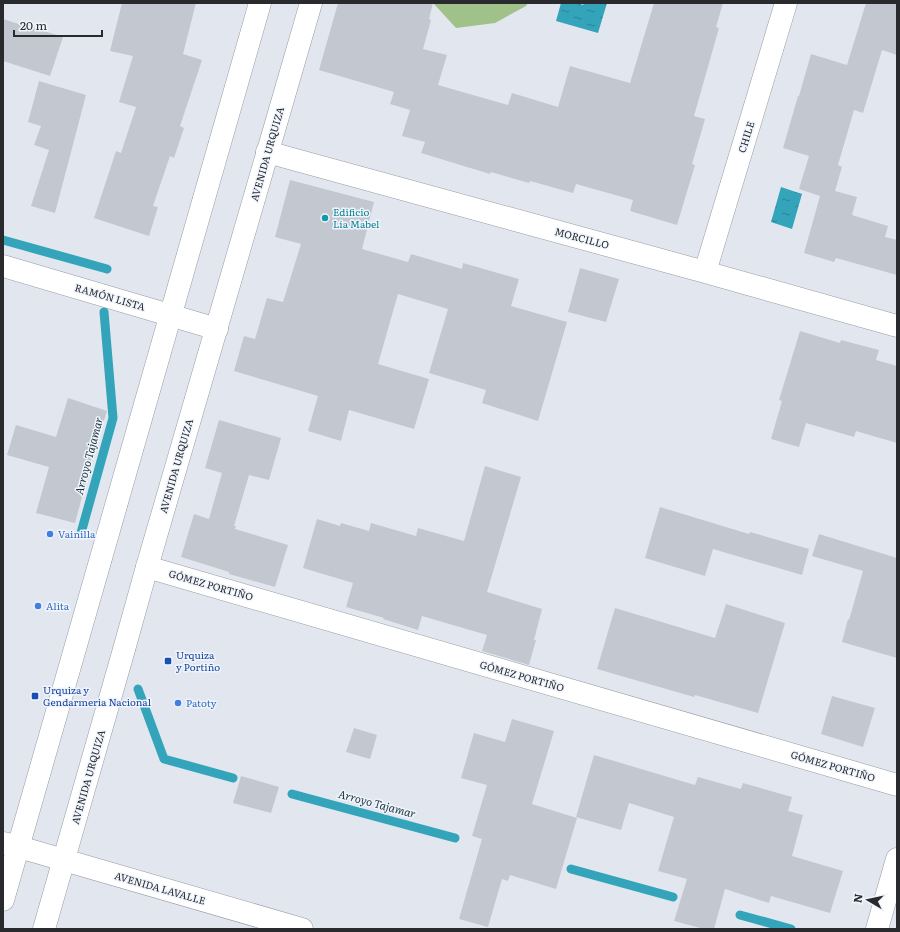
<svg xmlns="http://www.w3.org/2000/svg" width="900" height="932" viewBox="0 0 900 932" font-family="Literata,serif">
<style>
.grass{fill:#a0c28a}
.water{fill:url(#water-ripples)}
.lines{fill:none;stroke-linecap:round;stroke-linejoin:round}
.stream{stroke:#33a4b9;stroke-width:9}
.building{fill:#c3c8d0}
.street-casing{stroke:#969ba3;stroke-width:23}
.secondary-casing{stroke:#969ba3;stroke-width:23}
.primary-casing{stroke:#969ba3;stroke-width:23}
.street{stroke:#fff;stroke-width:22}
.secondary{stroke:#fff;stroke-width:22}
.primary{stroke:#fff;stroke-width:22}
.culture-dot{fill:#0f9aa8;stroke:#eff4fd;stroke-width:1.5}
.shop-dot{fill:#3f7fe0;stroke:#eff4fd;stroke-width:1.5}
.transit-dot{fill:#1a4fb4;stroke:#eff4fd;stroke-width:1.5}
.labels{text-anchor:middle;stroke-width:3;stroke-linejoin:round;paint-order:stroke}
.street-label{font-size:10px;fill:#282a2d;stroke:#eff4fd}
.culture-label{font-size:10px;fill:#0d838f;stroke:#eff4fd;text-anchor:start}
.shop-label{font-size:10px;fill:#366cbe;stroke:#eff4fd;text-anchor:start}
.transit-label{font-size:10px;fill:#164399;stroke:#eff4fd;text-anchor:start}
.water-label{font-size:11px;font-style:italic;fill:#1c353a;stroke:#eff4fd}
</style>
<defs>
<pattern id="water-ripples" width="26" height="14" patternUnits="userSpaceOnUse"><rect width="26" height="14" fill="#33a4b9"/><path d="M2 4q2-2 4 0t4 0M15 11q2-2 4 0t4 0" fill="none" stroke="#2b8697"/></pattern>
</defs>
<rect width="100%" height="100%" fill="#e2e7ef"/>
<!-- grass -->
<path class="grass" d="M433,3H528L526,6L495,23L456,28Z"/>
<!-- water -->
<path class="water" d="M561,3H577L583,5L584,3H607L598,33L556,21Z
M781,187L802,194L792,229L771,222Z"/>
<g class="lines">
<!-- stream -->
<path class="stream" d="M3,240L107,269
M81,533L113,418L104,312
M138,689L164,759L233,778
M292,794L455,838
M571,869L673,897
M740,915L791,929"/>
</g>
<!-- building -->
<path class="building" d="M122,3H196L183,54L202,60L180,126L184,128L174,158L170,156L153,206L158,207L149,236L94,218L116,151L121,153L136,107L119,102L133,56L110,51Z
M338,3H433L429,19L431,20L423,49L447,55L438,85L508,105L512,93L558,107L570,66L630,83L654,3H723L716,27L719,28L694,116L705,119L692,164L695,165L677,225L630,211L633,200L576,184L573,193L530,181L529,183L491,172L490,174L421,153L425,142L402,136L410,110L390,104L394,92L319,70Z
M866,3H897V55L882,50L863,113L854,110L838,165L842,167L835,191L857,197L852,215L888,226L885,237L897,240V275L836,258L834,262L804,253L820,196L799,189L809,156L783,148L798,96H799L811,54L847,65Z
M3,19L31,28V27L63,37L50,76L3,61Z
M39,81L86,95L55,213L31,206L49,150L34,145L41,126L28,122Z
M290,180L374,202L362,249L408,262L411,254L462,269L463,263L519,279L511,306L567,322L538,421L482,403L486,390L429,373L448,309L398,294L378,364L429,379L414,429L349,410L341,441L308,431L318,396L234,371L244,336L255,339L267,298L283,302L301,244L275,237Z
M580,268L619,279L606,322L568,312Z
M800,331L840,343L841,340L879,350L876,360L897,366V443L856,431L854,437L806,423L799,447L771,439L782,401L779,400Z
M68,398L107,411L84,482H86L75,523L36,513L49,467L7,455L16,425L56,437Z
M219,420L281,438L269,480L249,475L234,526H236L235,529L288,545L275,587L229,574V572L181,557L194,514L209,519L222,473L205,468Z
M485,466L521,477L487,592L542,609L534,640H536L529,665L482,651L487,635L422,616L418,630L383,619L384,618L346,607L353,583L303,568L317,519L340,526L341,523L369,531L371,523L416,536L418,528L464,541Z
M660,507L749,534L750,532L809,549L802,575L713,549L705,576L645,558Z
M819,534L897,558V658L842,642L848,619L849,620L863,571L812,556Z
M726,604L785,623L758,713L695,695L694,697L597,669L615,608L715,638Z
M832,696L875,708L863,747L821,734Z
M512,719L554,731L532,804L577,818L556,889L510,875L508,881L502,879L488,927L459,919L482,839L472,836L487,785L461,778L474,733L505,742Z
M354,728L377,735L370,759L346,752Z
M594,755L695,785L698,777L741,789L743,783L792,797L788,811L803,815L792,856L843,871L830,913L771,896L769,903L725,889L714,929H704L674,921L687,879L658,871L674,817L629,803L621,830L576,817Z
M241,776L279,787L271,813L233,803Z"/>
<g class="lines">
<!-- street casing -->
<g class="street-casing">
<path id="street" d="M267,152L705,272L897,326
M3,266L217,329
M705,272L786,3
M147,567L897,785
M877,929L897,859"/>
</g>
<!-- secondary casing -->
<g class="secondary-casing">
<path id="secondary" d="M3,843L19,847"/>
</g>
<!-- primary casing -->
<g class="primary-casing">
<path id="primary" d="M19,847L302,929
M3,900L260,3
M44,929L123,653L147,567L311,3"/>
</g>
<!-- street -->
<use href="#street" class="street"/>
<!-- secondary -->
<use href="#secondary" class="secondary"/>
<!-- primary -->
<use href="#primary" class="primary"/>
</g>
<!-- markers -->
<circle class="culture-dot" cx="325" cy="218" r="4"/>
<g class="shop-dot">
<circle cx="50" cy="534" r="4"/>
<circle cx="38" cy="606" r="4"/>
<circle cx="178" cy="703" r="4"/>
</g>
<g class="transit-dot">
<rect x="164" y="657" width="8" height="8" rx="2"/>
<rect x="31" y="692" width="8" height="8" rx="2"/>
</g>
<g class="labels">
<!-- street labels -->
<g class="street-label">
<text transform="translate(746 137) rotate(-73)" y="4">CHILE</text>
<text transform="translate(267 154) rotate(-74)" y="4">AVENIDA URQUIZA</text>
<text transform="translate(582 238) rotate(15)" y="4">MORCILLO</text>
<text transform="translate(110 297) rotate(16)" y="4">RAMÓN LISTA</text>
<text transform="translate(176 466) rotate(-74)" y="4">AVENIDA URQUIZA</text>
<text transform="translate(211 585) rotate(16)" y="4">GÓMEZ PORTIÑO</text>
<text transform="translate(522 676) rotate(16)" y="4">GÓMEZ PORTIÑO</text>
<text transform="translate(833 766) rotate(16)" y="4">GÓMEZ PORTIÑO</text>
<text transform="translate(88 777) rotate(-74)" y="4">AVENIDA URQUIZA</text>
<text transform="translate(160 888) rotate(16)" y="4">AVENIDA LAVALLE</text>
</g>
<!-- culture labels -->
<g class="culture-label">
<text x="333" y="216">Edificio<tspan x="333" dy="12">Lía Mabel</tspan></text>
</g>
<!-- shop labels -->
<g class="shop-label">
<text x="58" y="538">Vainilla</text>
<text x="46" y="610">Alita</text>
<text x="186" y="707">Patoty</text>
</g>
<!-- transit labels -->
<g class="transit-label">
<text x="176" y="659">Urquiza<tspan x="176" dy="12">y Portiño</tspan></text>
<text x="43" y="694">Urquiza y<tspan x="43" dy="12">Gendarmeria Nacional</tspan></text>
</g>
<!-- water labels -->
<g class="water-label">
<text transform="translate(89 456) rotate(-75)" y="4">Arroyo Tajamar</text>
<text transform="translate(377 804) rotate(15)" y="4">Arroyo Tajamar</text>
</g>
</g>
<!-- border -->
<rect width="900" height="932" fill="none" stroke="#282a2d" stroke-width="8"/>
<!-- north arrow -->
<g transform="translate(868 900) rotate(279)" stroke="#eff4fd" stroke-width="3" paint-order="stroke">
<path d="M0-3L7 15L0 10L-7 15Z" fill="#282a2d"/>
<text y="-6" font-size="11" font-weight="bold" text-anchor="middle" fill="#282a2d">N</text>
</g>
<!-- scale -->
<path d="M14 30v6h88v-6" fill="none" stroke="#282a2d" stroke-width="2"/>
<text x="20" y="30" font-size="12" fill="#282a2d" stroke="#eff4fd" stroke-width="3" paint-order="stroke">20 m</text>
</svg>
